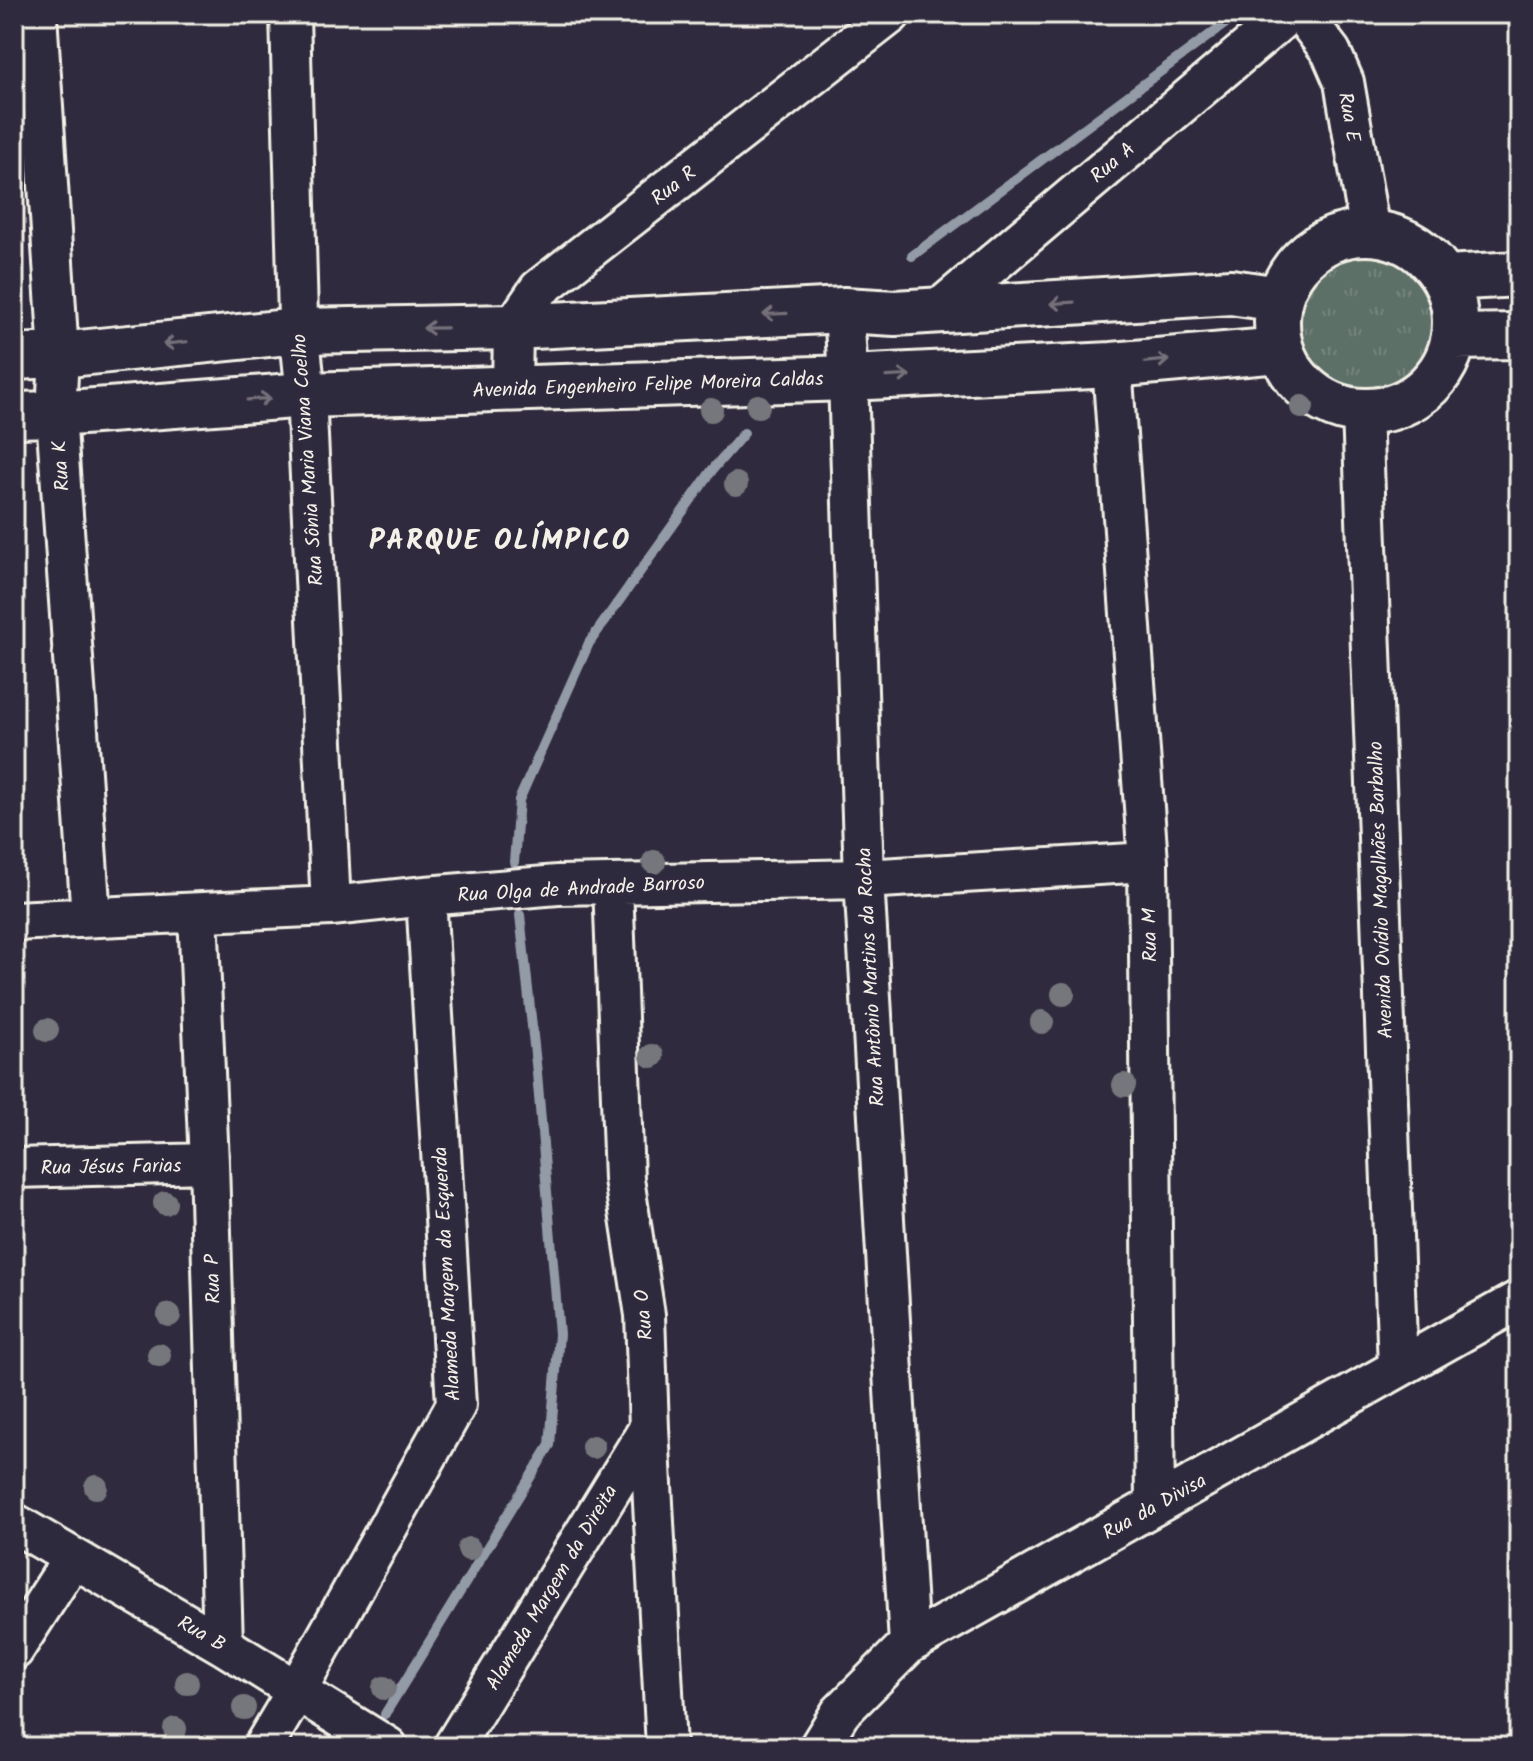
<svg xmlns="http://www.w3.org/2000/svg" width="1533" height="1761" viewBox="0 0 1533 1761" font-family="Kalam,sans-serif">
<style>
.grass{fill:url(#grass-tufts);stroke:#a8b0a8;stroke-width:2}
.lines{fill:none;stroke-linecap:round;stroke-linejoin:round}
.stream{stroke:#939ba7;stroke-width:10}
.minor-casing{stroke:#f4f1e8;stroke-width:44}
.tertiary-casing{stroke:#f4f1e8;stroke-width:50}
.minor{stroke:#2f2a3d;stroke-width:38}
.tertiary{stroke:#2f2a3d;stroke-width:44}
.tree{fill:#76777b}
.oneway{stroke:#747079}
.labels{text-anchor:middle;stroke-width:8;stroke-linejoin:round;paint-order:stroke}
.street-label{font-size:20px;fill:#f4f1e8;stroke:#2f2a3d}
.district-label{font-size:28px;font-weight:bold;letter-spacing:2px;fill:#f4f1e8;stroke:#2f2a3d}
</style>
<defs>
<pattern id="grass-tufts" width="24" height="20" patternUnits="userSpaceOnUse" patternTransform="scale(2)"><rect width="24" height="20" fill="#5d6f67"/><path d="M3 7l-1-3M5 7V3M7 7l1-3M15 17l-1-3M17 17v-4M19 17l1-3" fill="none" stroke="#75847d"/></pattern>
</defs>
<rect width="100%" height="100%" fill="#2f2a3d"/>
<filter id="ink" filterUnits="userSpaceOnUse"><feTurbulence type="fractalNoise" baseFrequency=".0125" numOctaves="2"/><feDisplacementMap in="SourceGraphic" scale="16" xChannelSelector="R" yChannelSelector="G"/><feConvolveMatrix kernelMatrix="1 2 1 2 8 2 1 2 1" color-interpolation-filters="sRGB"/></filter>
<g filter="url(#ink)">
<!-- grass -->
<path class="grass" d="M1296 322a70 70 0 1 1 140 0a70 70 0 1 1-140 0Z"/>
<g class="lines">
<!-- stream -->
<path class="stream" d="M912,256L1238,14
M514,862L519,800L589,643L713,469L744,433
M385,1714L550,1445L559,1334L537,1073L520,915"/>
<!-- minor casing -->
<g class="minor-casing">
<path id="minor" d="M37,14L59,355L56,414L91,917
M290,14L298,318L306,395L331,906
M1302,14L1331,52L1344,82L1370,232
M844,310L848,378L864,879L909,1644
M937,311L1288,14
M1112,365L1148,862L1155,1505
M512,388L513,327L539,289L891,14
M1362,412L1398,1368
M613,884L624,1179L645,1315L649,1428L666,1747
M198,913L209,1163L223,1645
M14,921L331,906L426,896L558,885L864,879L1148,862
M14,1168L209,1163
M14,1523L223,1645L388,1747
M14,1650L73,1558
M263,1747L297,1690L456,1405L426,896
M453,1747L649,1428
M819,1747L840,1713L909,1644L1519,1300"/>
</g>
<!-- tertiary casing -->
<g class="tertiary-casing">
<path id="tertiary" d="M1277 322a89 89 0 1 1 178 0a89 89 0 1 1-178 0Z
M1445,278L1519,274
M1455,337L1519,336
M14,357L59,355L298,331L513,327L844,310L895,313L1231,292L1279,299
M14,415L56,414L306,395L848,378L1112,365L1281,350"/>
</g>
<!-- minor -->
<use href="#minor" class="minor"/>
<!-- tertiary -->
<use href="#tertiary" class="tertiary"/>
</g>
<!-- trees -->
<g class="tree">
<circle cx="758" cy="406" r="12"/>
<circle cx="1302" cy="407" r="12"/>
<circle cx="711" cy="410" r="12"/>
<circle cx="736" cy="484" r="12"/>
<circle cx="654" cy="862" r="12"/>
<circle cx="1063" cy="994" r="12"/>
<circle cx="1042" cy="1022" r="12"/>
<circle cx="47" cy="1030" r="12"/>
<circle cx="652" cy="1056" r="12"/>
<circle cx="1124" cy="1085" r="12"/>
<circle cx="165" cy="1203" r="12"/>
<circle cx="169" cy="1315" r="12"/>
<circle cx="159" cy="1355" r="12"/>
<circle cx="593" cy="1447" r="12"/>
<circle cx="96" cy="1487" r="12"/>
<circle cx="469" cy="1549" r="12"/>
<circle cx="187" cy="1683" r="12"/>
<circle cx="384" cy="1688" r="12"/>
<circle cx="244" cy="1708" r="12"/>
<circle cx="175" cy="1729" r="12"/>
</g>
<!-- one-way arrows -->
<defs><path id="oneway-shaft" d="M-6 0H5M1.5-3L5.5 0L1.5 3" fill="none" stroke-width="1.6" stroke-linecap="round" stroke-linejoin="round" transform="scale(2)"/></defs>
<g class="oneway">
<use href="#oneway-shaft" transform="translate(1062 303) rotate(176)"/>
<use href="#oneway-shaft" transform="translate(775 314) rotate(177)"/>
<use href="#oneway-shaft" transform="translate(435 328) rotate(179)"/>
<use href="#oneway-shaft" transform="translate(175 343) rotate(174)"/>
<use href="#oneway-shaft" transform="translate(1157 361) rotate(-5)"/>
<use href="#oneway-shaft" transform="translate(898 376) rotate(-3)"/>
<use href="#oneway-shaft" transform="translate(259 399) rotate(-4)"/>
</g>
</g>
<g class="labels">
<!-- street labels -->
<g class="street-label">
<text transform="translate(1350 117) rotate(80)" y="7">Rua E</text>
<text transform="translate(1112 162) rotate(-40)" y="7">Rua A</text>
<text transform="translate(673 185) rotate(-38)" y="7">Rua R</text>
<text transform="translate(648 384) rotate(-2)" y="7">Avenida Engenheiro Felipe Moreira Caldas</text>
<text transform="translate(307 460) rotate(-94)" y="7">Rua Sônia Maria Viana Coelho</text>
<text transform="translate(60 466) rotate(-94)" y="7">Rua K</text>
<text transform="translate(581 888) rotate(-3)" y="7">Rua Olga de Andrade Barroso</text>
<text transform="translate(1380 890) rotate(-92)" y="7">Avenida Ovídio Magalhães Barbalho</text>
<text transform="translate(1149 935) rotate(-91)" y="7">Rua M</text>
<text transform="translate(870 977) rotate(-93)" y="7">Rua Antônio Martins da Rocha</text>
<text transform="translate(111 1166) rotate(-1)" y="7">Rua Jésus Farias</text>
<text transform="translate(446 1274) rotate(-93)" y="7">Alameda Margem da Esquerda</text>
<text transform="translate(212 1279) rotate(-92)" y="7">Rua P</text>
<text transform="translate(643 1315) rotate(-95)" y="7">Rua O</text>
<text transform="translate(1154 1506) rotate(-29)" y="7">Rua da Divisa</text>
<text transform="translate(551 1587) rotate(-59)" y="7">Alameda Margem da Direita</text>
<text transform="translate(202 1633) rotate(30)" y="7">Rua B</text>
</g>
<!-- district labels -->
<g class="district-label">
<text x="500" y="549">PARQUE OLÍMPICO</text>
</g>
</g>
<!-- margin -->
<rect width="1533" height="1761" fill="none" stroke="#2f2a3d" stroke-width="48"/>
<rect x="24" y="24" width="1485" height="1713" fill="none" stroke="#f4f1e8" stroke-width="3" filter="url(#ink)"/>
</svg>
